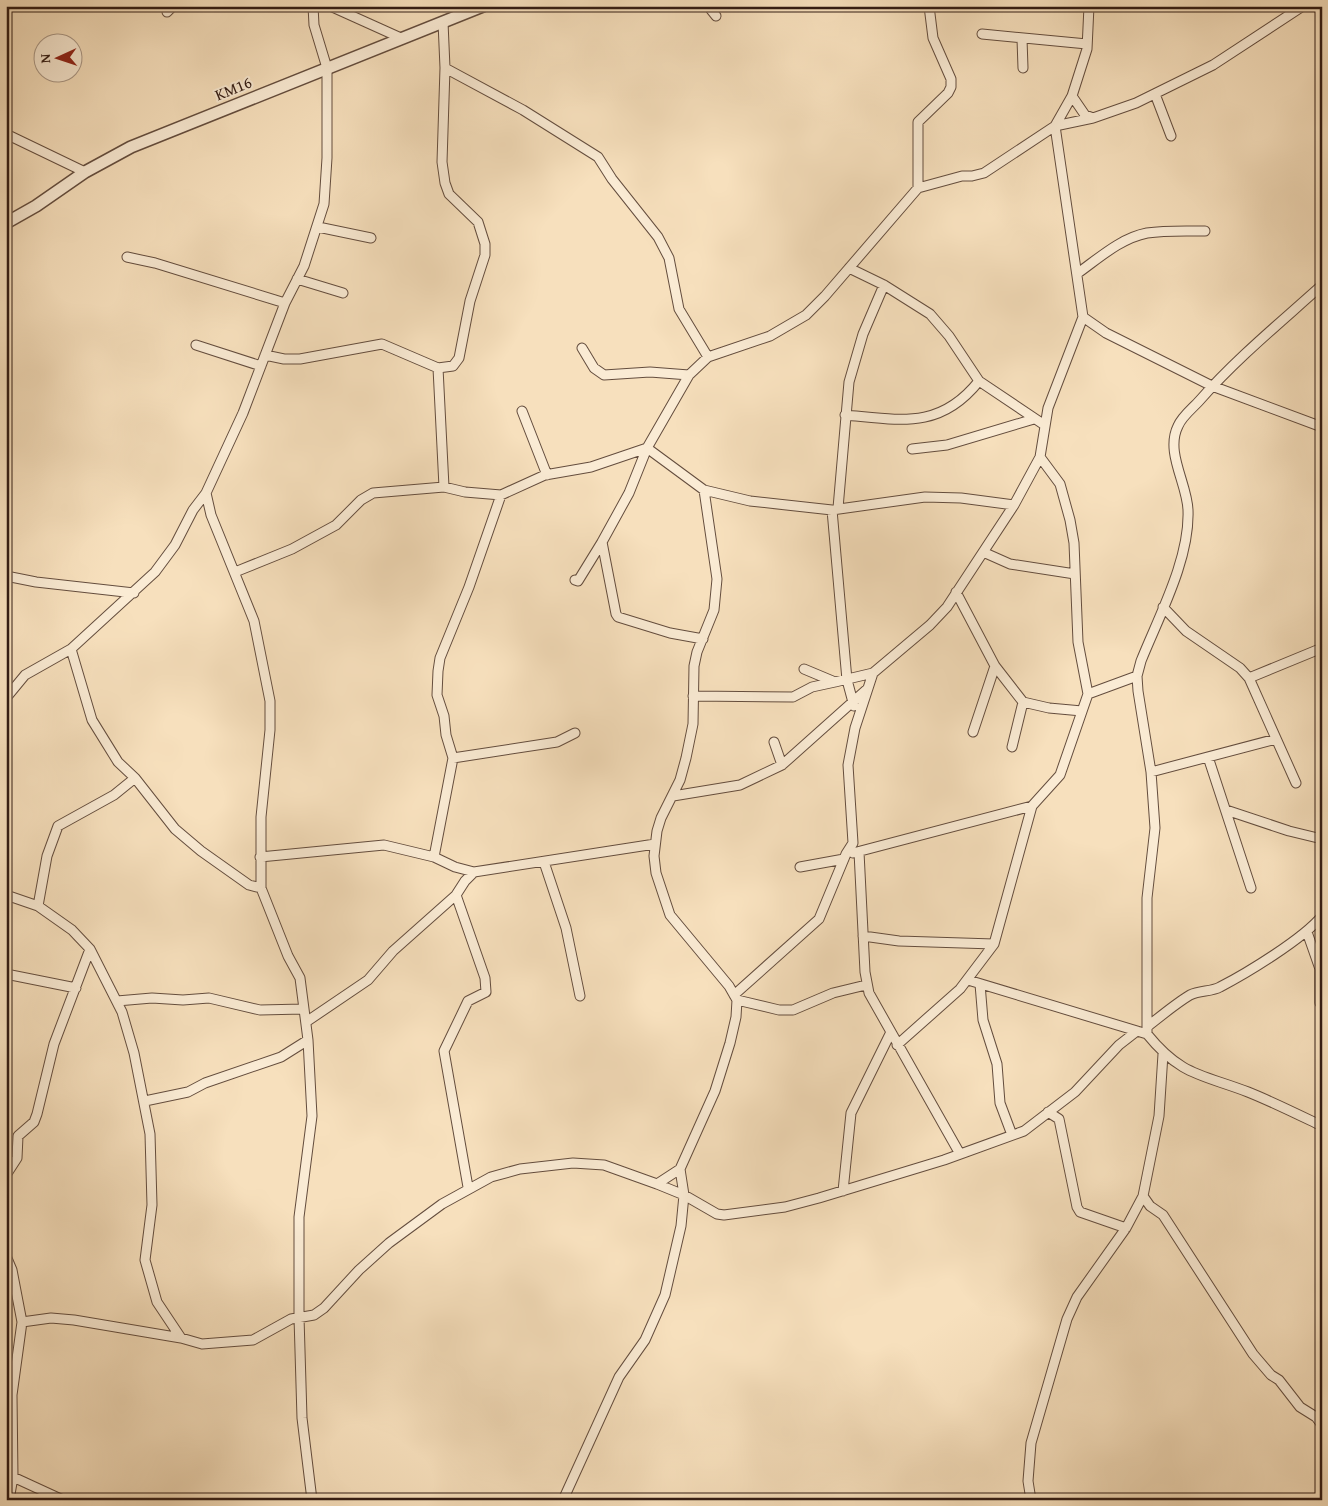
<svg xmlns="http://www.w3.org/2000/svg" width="1328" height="1506" viewBox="0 0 1328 1506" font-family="'Gentium Book Plus',serif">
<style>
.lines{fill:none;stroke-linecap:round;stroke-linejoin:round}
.minor-casing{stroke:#644d3e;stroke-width:11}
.tertiary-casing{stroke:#644d3e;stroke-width:14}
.minor{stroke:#faebd4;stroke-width:9}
.tertiary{stroke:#faebd4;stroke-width:11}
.labels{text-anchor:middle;stroke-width:4;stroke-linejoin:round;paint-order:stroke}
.street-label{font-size:16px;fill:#331c14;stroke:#faebd4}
</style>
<rect width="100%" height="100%" fill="#f7e0bd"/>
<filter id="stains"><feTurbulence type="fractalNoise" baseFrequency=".004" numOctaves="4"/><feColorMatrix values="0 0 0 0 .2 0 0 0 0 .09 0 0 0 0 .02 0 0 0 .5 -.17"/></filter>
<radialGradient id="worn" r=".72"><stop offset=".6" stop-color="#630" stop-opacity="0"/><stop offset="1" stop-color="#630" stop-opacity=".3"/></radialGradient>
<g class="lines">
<!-- minor casing -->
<g class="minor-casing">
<path id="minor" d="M330,6L401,38
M708,6L716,16
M167,12L173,6
M982,34L1087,44
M1022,39L1023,68
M445,68L523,110L598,157L612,179L658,237L669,258L679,309L708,357
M1155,94L1171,136
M1072,96L1085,115L1093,118L1136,103L1213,65L1303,6
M6,134L85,172
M918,188V122L948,93L951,87V79L933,38L929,6
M318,227L371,238
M127,257L155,263L285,303
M849,268L884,285L930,314L949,336L979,381L1043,424
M1078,273C1099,258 1121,238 1147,233C1166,230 1186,231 1205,231
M297,279L343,293
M1083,317L1106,333L1212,386L1322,427
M196,345L261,366
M582,348L594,368L604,375L650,372L689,375
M265,355L284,359H300L382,344L438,368L444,487
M438,368L453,366L459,358L470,301L485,255V244L478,222L449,194L445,183L442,162L445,68L443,22
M522,411L547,475
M845,415C900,420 940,430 979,381
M647,448L704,490L750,501L832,510L925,497L961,498L1014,505
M912,449L947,445L1034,419
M206,493L243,413L285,303L304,266L324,204L327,158V68L314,25L313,6
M838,508L849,382L863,334L884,285
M832,510L847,680L854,706
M983,552L1010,564L1075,574
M235,572L292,549L336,525L361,500L373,493L444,487L465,492L501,495L545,475L591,467L647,448
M6,576L36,582L134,593
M575,580L578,581L602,542
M956,592L995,666L1023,702L1049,708L1082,711
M1163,607L1186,631L1240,668L1249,678L1296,783
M703,639L670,633L618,617L616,614L602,542L629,493L647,448L689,375L708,357L770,336L806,315L825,296L918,188L962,176H972L984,173L1055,126L1072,96L1087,49L1089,6
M71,649L92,720L118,762L135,778L175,829L201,851L249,885L261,888
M804,669L835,682L873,673
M1249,678L1322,648
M1088,694L1137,676
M693,696L793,697L812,687L835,682
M6,698L25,675L71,649L155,572L175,545L193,510L206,493L211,515L254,621L270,701V730L261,817V888L288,956L300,978L308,1040L312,1116L299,1217V1317L302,1418L312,1500
M973,732L995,666
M774,742L782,765
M1012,747L1023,702
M1208,757L1251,888
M453,758L557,742L575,733
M1151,772L1276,739
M673,796L740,785L782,765L866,690
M1226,810L1289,831L1322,839
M859,852L865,972L869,993L960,1154
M853,853L1032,806
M260,857L384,845L434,857L455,867L474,872L655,844
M434,857L453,758L446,735L444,716L437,695L438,671L440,658L469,587L501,495
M544,862L566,928L580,996
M800,867L844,859
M6,895L38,906L72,930L90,949L122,1012L134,1053L150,1134L152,1205L145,1260L157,1302L181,1338
M456,895L485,978L486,992L468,1001L444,1051L468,1187
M38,906L47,856L58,826L114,795L135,778
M1307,932L1320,969V1003
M863,936L899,941L994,944
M6,974L76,988
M968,980L1147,1034C1181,1076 1201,1074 1248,1092C1273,1102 1297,1114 1322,1126
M980,984L983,1020L997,1064L1000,1103L1012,1135
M734,995L819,919L846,854L853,843L848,765L855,728L873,673L930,625L947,607L1014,505L1040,457L1048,408L1083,317L1055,126L1093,118
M737,1000L779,1010H793L833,993L866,985
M117,1001L152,998L183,1000L209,998L260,1010L303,1009
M306,1022L368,980L393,951L456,895L465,881L474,872
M1147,1027C1161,1016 1175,1004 1190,995C1200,990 1211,992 1220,987C1247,973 1303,939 1322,916
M1147,1034V898L1155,828L1151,772L1138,691L1137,676L1141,661C1159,616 1190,559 1188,510C1187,483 1165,452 1178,426C1182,416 1193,408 1200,400C1237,358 1281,322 1322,285
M897,1045L960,989L994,944L1032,806L1060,775L1088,694L1078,642L1074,543L1070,520L1060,484L1040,457
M145,1101L188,1092L205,1083L281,1057L308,1040
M1048,1112L1059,1119L1077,1207L1080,1212L1126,1228
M6,1175L17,1158L18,1136L34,1122L37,1114L54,1044L90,949
M657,1184L680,1169
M843,1191L851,1113L890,1034
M1143,1196L1150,1206L1163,1215L1253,1354L1271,1375L1279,1380L1300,1407L1316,1417L1322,1425
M6,1256L12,1270L22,1322L12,1395L13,1477L9,1500
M22,1322L51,1318L74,1320L181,1338L202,1344L253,1340L291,1319L314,1315L324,1308L359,1270L389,1243L442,1204L491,1177L520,1169L573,1163L604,1165L657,1184L684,1195L717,1214L724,1215L785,1207L819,1198L944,1160L1024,1131L1075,1092L1119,1045L1137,1031
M6,1477H13L63,1500
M563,1500L619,1377L645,1340L665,1295L681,1226L684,1195L680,1169L715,1091L730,1043L736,1017L737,1000L729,986L670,915L656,873L654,856L657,831L661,818L680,780L686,758L693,724L694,666L697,652L714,610L717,579L704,490
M1031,1500L1028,1481L1031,1443L1067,1319L1077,1297L1126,1228L1143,1196L1159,1116L1163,1054"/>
</g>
<!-- tertiary casing -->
<g class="tertiary-casing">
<path id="tertiary" d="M6,223L36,206L85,172L131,147L483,6"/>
</g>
<!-- minor -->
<use href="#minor" class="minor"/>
<!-- tertiary -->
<use href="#tertiary" class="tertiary"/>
</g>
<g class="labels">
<!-- street labels -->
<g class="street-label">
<text transform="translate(233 88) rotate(-22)" y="6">KM16</text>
</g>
</g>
<!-- margin -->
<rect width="1328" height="1506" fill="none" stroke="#f7e0bd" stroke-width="25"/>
<rect x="8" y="8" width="1313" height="1491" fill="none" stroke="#331c14" stroke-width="2.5"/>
<rect x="12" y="12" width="1303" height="1481" fill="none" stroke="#331c14"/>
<!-- north arrow -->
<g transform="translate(58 58) rotate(267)"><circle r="24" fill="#faebd4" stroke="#aa9887"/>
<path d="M0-4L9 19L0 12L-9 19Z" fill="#8f2418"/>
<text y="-8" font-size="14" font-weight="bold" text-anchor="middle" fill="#331c14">N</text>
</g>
<rect width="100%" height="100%" filter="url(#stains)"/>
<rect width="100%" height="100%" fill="url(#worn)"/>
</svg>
